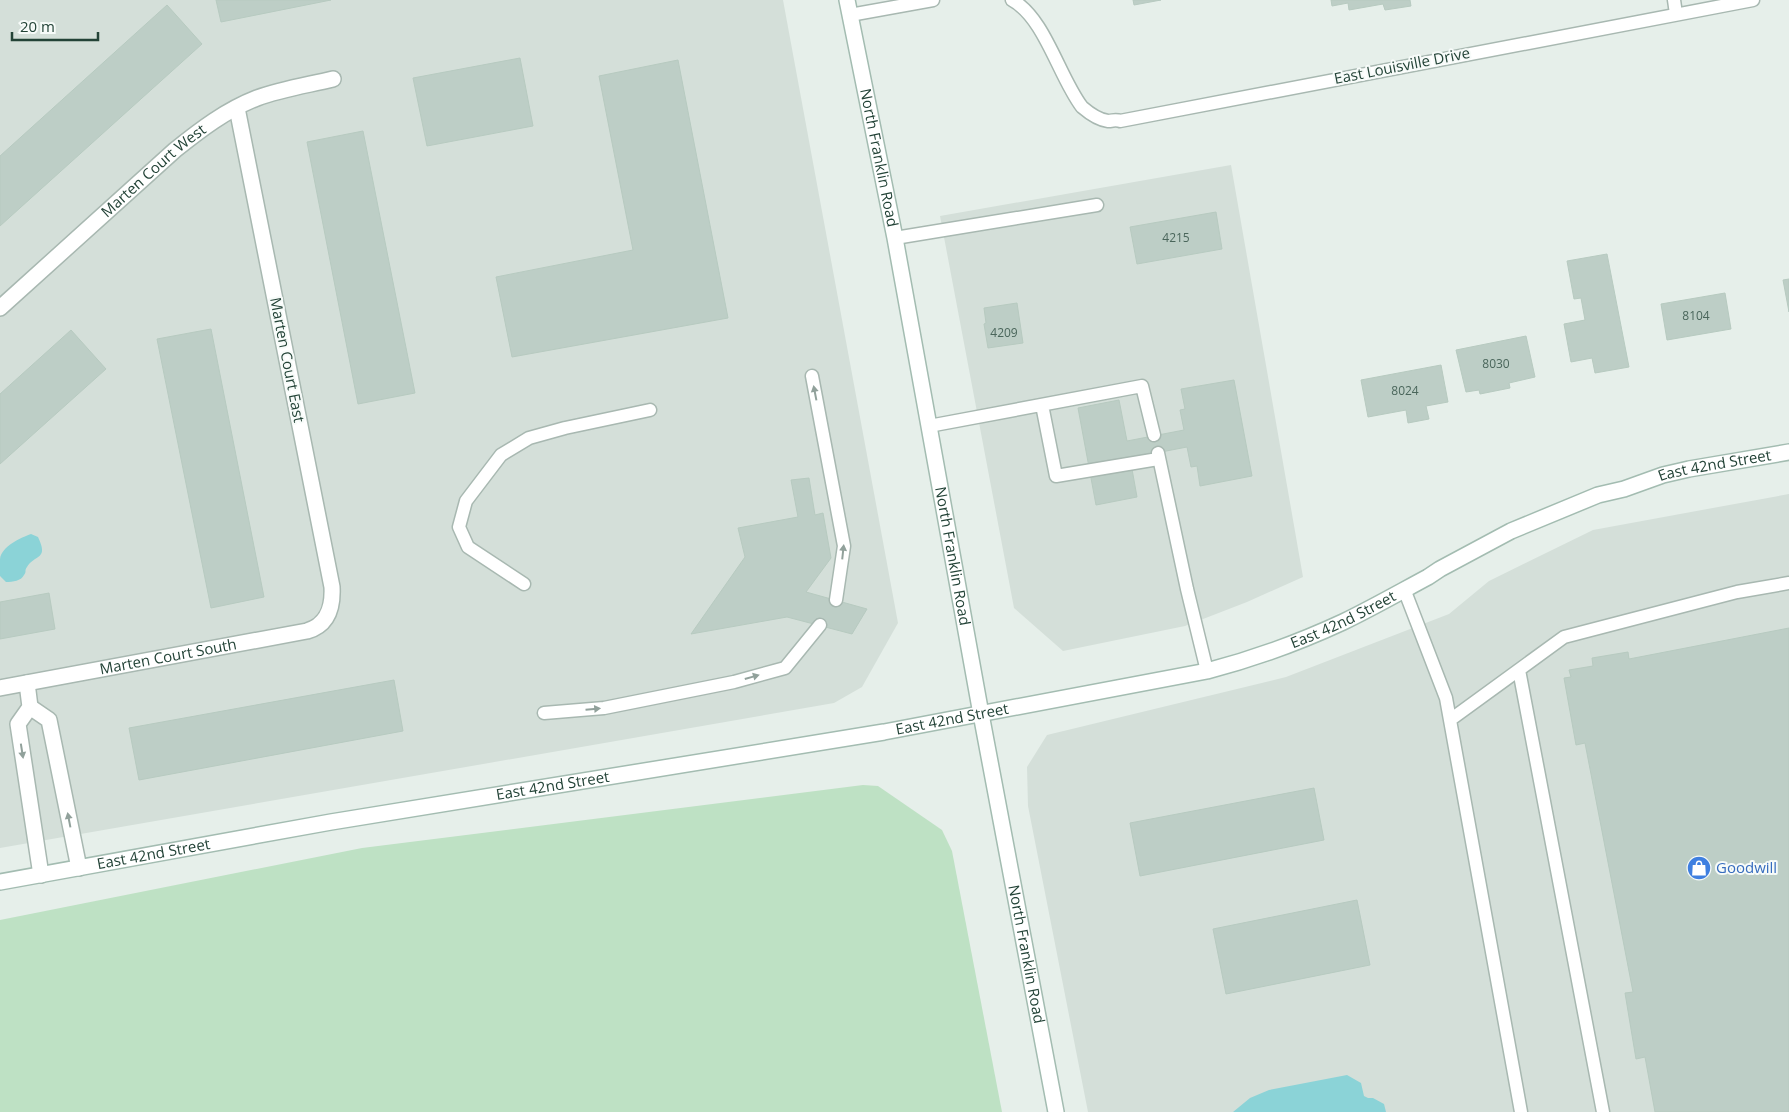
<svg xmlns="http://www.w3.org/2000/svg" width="1789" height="1112" viewBox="0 0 1789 1112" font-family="'Open Sans',sans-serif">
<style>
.built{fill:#d4dfd9}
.green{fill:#bee1c4}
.water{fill:#8bd3d7}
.building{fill:#bdcec6;stroke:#b7cac0}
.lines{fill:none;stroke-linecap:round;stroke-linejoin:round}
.lane-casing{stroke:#a8b8b1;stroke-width:15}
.street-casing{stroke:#a8b8b1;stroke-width:18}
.secondary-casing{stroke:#a3bcb1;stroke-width:18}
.lane{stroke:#fff;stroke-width:12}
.street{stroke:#fff;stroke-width:15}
.secondary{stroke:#fff;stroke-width:15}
.oneway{fill:#91a19b}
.labels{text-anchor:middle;stroke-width:4;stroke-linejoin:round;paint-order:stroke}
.number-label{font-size:12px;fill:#4a665b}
.street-label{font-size:15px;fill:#234337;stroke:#f7fbf9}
.shop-label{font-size:15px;fill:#366cbe;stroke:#f7fbf9;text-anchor:start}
</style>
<rect width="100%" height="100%" fill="#e6efea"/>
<!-- built -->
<path class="built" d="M0,0H783L898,623L862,687L834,703L0,848Z
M1231,165L1303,577L1247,602L1185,626L1063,651L1014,608L940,216Z
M1789,494V1112H1088L1028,806L1027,767L1047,735L1286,677L1449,614L1489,581L1593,530Z"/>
<!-- green -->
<path class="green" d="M863,785L878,786L942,830L952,851L1002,1112H0V920L362,848Z"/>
<!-- water -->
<path class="water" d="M31,534L38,537C49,560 35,554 27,567C24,571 27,571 24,575C21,581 13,582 6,582L0,576C0,571 0,564 0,559C2,546 20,538 31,534Z
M1347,1075L1361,1083L1364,1096L1368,1098H1373L1384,1104L1386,1112H1233L1250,1098L1269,1090Z"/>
<!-- building -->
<path class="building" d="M216,0H331L221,22Z
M1133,0H1161L1134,5Z
M1331,0H1410L1411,6L1385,10L1383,4L1349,10L1348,3L1332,6Z
M167,5L202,44L0,226V156Z
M520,58L533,126L427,146L413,78Z
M678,60L728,318L512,357L496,277L633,250L599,76Z
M363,131L415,393L358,404L307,142Z
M1216,212L1222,249L1137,264L1130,227Z
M1607,254L1629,367L1595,373L1592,358L1571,362L1564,324L1585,320L1581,298L1574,299L1567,261Z
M1789,279V312L1783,280Z
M1725,293L1731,329L1667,340L1661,304Z
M1017,303L1023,343L988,348L984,324L986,323L984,308Z
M211,329L264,597L211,608L157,339Z
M71,330L106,369L0,464V394Z
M1526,336L1535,377L1509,383L1510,388L1480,394L1479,390L1466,392L1456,350Z
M1441,365L1448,402L1426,406L1429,419L1408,423L1406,410L1368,417L1361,380Z
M1234,380L1252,476L1200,486L1197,466L1191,467L1187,447L1130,458L1137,497L1096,505L1078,408L1119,400L1127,441L1184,430L1180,410L1185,409L1181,389Z
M809,478L815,515L823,513L831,558L806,592L867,609L852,634L787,617L691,634L745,557L738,528L798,517L791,480Z
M49,593L55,629L0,639V602Z
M1789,628V1112H1655L1645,1057L1636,1059L1625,993L1633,992L1585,743L1576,745L1564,678L1571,677L1569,670L1593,666L1592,658L1628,652L1629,659Z
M394,680L403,731L139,780L129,728Z
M1314,788L1324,840L1140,876L1130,823Z
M1357,900L1370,965L1226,994L1213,929Z"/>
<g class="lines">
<!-- lane casing -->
<g class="lane-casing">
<path id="lane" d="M1012,0C1045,18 1059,77 1082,107C1089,113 1099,120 1108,121C1113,121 1115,119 1120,121L1753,0
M1674,0L1676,14
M850,15L933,0
M895,238L1097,205
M812,376L844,546L836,600
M1042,405L1056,476L1158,459
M929,426L1142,386L1154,435
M1158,453L1187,589L1207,671
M524,584L468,547L459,527L466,501L501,455L529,438L565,428L650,410
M1404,589L1446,698L1521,1112
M1519,670L1603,1112
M544,713L604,708L734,682L785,668L820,625
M1450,720L1564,637L1737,592L1789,583"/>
</g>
<!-- street casing -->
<g class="street-casing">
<g id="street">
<path id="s1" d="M0,308L175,150C200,130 226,110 257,98C281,89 308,85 333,79"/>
<path d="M27,683L30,707L18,724L41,875"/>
<path id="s2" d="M0,688L307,631C328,625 333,607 332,587L237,108"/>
<path d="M30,707L49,720L79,868"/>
</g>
</g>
<!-- secondary casing -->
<g class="secondary-casing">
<g id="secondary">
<path id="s3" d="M847,0L895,238L981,714L1056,1112"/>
<path id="s4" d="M0,882L331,822L884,732L1207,671C1253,659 1300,642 1343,622C1372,608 1400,592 1428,577L1440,569L1511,531L1598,495L1624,489L1663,475L1689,469L1789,452"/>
</g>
</g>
<!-- lane -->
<use href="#lane" class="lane"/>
<!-- street -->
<use href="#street" class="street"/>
<!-- secondary -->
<use href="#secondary" class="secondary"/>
</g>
<!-- one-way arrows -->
<defs><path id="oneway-solid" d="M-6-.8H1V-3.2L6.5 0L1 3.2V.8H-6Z" transform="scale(1.25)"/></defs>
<g class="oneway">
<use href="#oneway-solid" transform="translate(815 393) rotate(-101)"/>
<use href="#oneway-solid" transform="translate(843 552) rotate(-84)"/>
<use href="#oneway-solid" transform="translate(752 677) rotate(-16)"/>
<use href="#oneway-solid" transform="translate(593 709) rotate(-5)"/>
<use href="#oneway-solid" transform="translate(22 751) rotate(81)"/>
<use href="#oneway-solid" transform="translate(69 820) rotate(-101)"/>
</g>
<!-- icons -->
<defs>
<g id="shop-disc" transform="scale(1.25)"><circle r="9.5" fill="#3f7fe0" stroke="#f7fbf9"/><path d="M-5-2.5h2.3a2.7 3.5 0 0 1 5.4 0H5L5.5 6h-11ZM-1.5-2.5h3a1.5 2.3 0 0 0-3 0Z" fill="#fff"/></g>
</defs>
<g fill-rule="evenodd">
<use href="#shop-disc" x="1699" y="868"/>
</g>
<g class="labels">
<!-- number labels -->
<g class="number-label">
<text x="1176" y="242">4215</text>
<text x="1696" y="320">8104</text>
<text x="1004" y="337">4209</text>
<text x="1496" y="368">8030</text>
<text x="1405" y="395">8024</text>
</g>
<!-- street labels -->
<g class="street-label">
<text transform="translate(1402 66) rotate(-11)" y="5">East Louisville Drive</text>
<text dy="5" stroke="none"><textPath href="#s3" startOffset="161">North Franklin Road</textPath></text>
<text dy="5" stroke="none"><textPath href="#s1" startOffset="206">Marten Court West</textPath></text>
<text transform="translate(287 360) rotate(79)" y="5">Marten Court East</text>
<text dy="5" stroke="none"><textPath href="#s4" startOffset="1776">East 42nd Street</textPath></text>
<text dy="5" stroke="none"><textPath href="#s3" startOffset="566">North Franklin Road</textPath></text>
<text dy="5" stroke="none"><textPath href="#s4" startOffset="1371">East 42nd Street</textPath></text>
<text dy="5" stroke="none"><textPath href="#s2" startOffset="171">Marten Court South</textPath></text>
<text dy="5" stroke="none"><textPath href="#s4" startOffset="966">East 42nd Street</textPath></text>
<text dy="5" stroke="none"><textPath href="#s4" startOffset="561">East 42nd Street</textPath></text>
<text dy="5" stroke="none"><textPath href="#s4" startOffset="156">East 42nd Street</textPath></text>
<text dy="5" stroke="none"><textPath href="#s3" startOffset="971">North Franklin Road</textPath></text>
</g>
<!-- shop labels -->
<g class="shop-label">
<text x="1716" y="873">Goodwill</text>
</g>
</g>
<!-- scale -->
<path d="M12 32v8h86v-8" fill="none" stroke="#234337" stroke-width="2.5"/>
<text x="20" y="32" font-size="15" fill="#234337" stroke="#f7fbf9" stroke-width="4" paint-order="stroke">20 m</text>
</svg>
